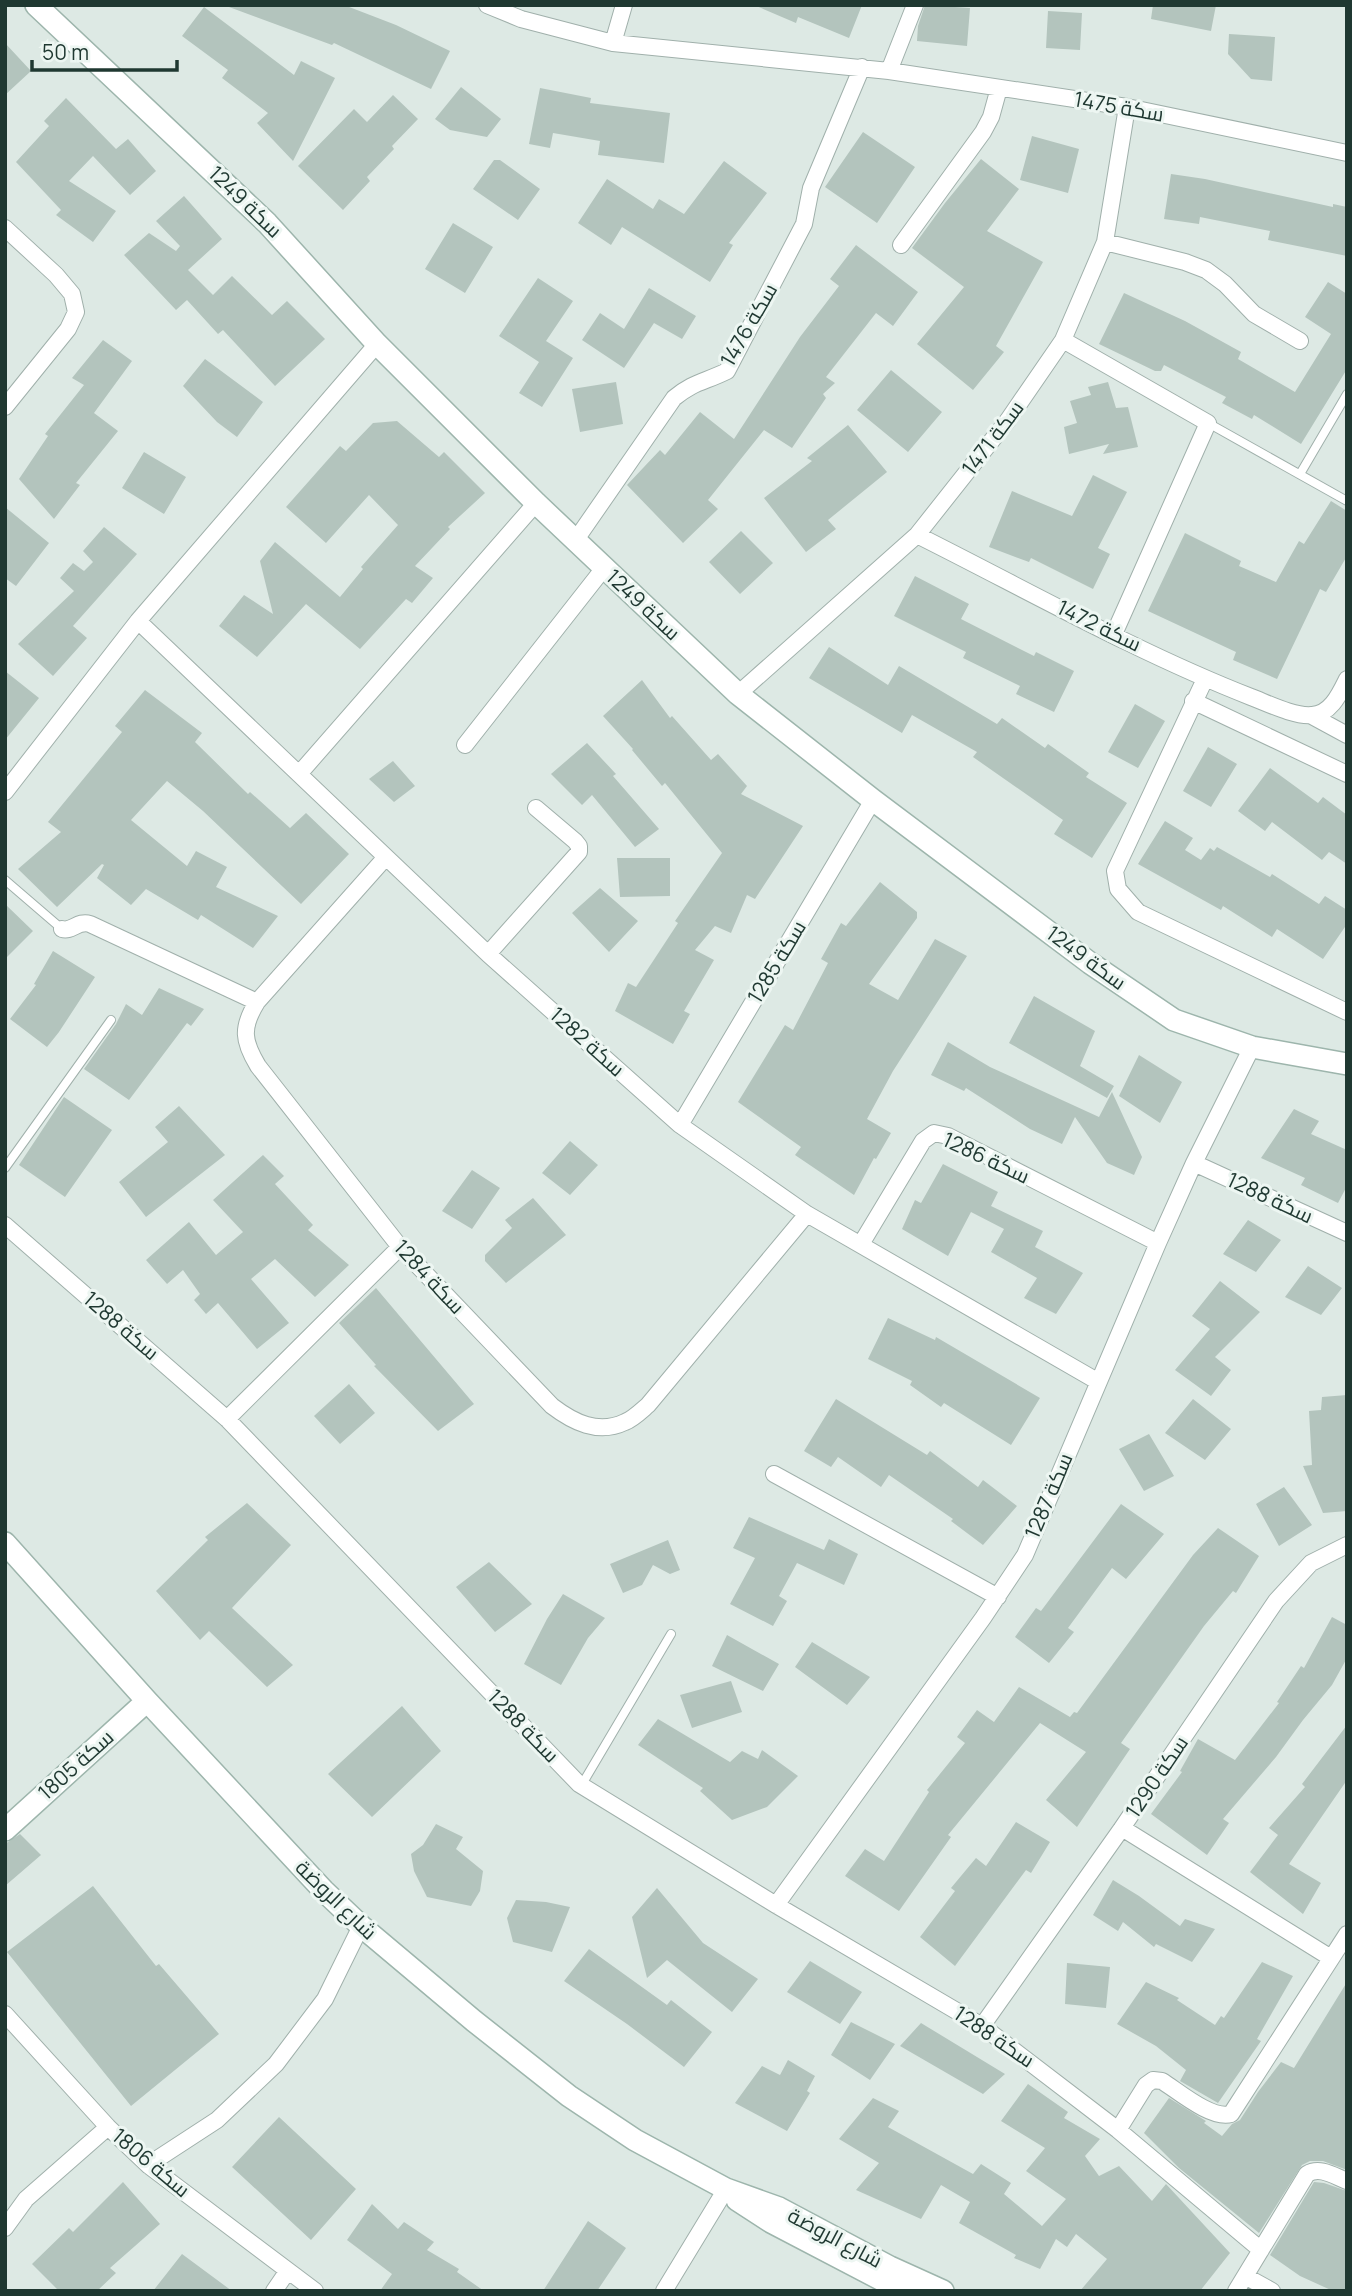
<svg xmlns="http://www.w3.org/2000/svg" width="1352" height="2296" viewBox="0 0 1352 2296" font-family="Manrope,Cairo,sans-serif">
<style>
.building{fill:#b3c4bd}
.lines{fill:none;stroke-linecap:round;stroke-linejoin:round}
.lane-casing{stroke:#a0b0ab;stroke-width:10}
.street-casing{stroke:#a0b0ab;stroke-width:18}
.secondary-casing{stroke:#9db5ac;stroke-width:24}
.lane{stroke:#fff;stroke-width:8}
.street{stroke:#fff;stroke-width:16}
.secondary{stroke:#fff;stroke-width:21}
.labels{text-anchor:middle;stroke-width:6;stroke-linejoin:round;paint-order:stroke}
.street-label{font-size:21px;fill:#1f3831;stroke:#edf6f2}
</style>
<rect width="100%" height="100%" fill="#dde9e4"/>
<!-- building -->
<path class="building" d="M230,5H344L396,25L450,51L431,89L334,43L332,45L229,7Z
M754,5H862L849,38L798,17L796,23Z
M925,5L970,8L967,46L917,41L918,26Z
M1153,5H1216L1211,31L1151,19Z
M204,7L294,75L301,61L335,78L293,161L257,123L268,113L222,78L228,70L182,36Z
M1048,11L1082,13L1080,50L1046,48Z
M1229,34L1275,37L1272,81L1251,79L1228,54Z
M5,43L31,71L5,95Z
M461,87L501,119L487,137L450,130L435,119Z
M540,88L591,98L590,103L670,113L664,163L598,155L600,141L553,133L550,148L529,144Z
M393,95L418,119L392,146L394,149L367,177L370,181L343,210L298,166L354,109L367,122Z
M66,98L116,149L128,139L156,171L130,195L93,156L69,181L116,211L93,242L56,215L61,210L16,162L49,126L44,121Z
M863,132L915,167L877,223L825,187Z
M1032,136L1079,149L1068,193L1020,180Z
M981,159L1019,189L987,231L1043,262L996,346L1004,352L973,390L917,344L964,287L912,248L945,203Z
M494,160H500L540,189L518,220L473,189Z
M724,161L767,193L729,243L733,245L710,282L622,227L611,245L578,223L607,179L653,209L659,199L684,214Z
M1171,174L1205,179L1333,207V204L1347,207V256L1268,240L1270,231L1200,217L1199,224L1164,219Z
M184,196L222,239L188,270L213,295L232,276L272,315L287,301L325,339L275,386L223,330L218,334L187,300L176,310L124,255L149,233L176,251L180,246L156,221Z
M453,223L493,247L465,293L425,269Z
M856,245L918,292L893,326L876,313L826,377L835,383L823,394L826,398L792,448L764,430L708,500L718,509L683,543L627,485L660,450L665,455L700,412L734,439L800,337L839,286L830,279Z
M538,278L573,301L546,341L573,358L542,407L519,393L539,362L499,336Z
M1328,282L1347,294V369L1301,444L1254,415L1252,419L1222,403L1226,397L1164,365L1161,371H1155L1099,344L1124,293L1185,321L1241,352L1238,359L1295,392L1331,334L1305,317Z
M649,288L696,316L682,339L654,323L624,368L582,340L600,313L624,329Z
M103,340L132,361L94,413L118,431L76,483L80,485L54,519L19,479L48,436L45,434L84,385L72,378Z
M205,359L263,402L237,437L217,422L183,386Z
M891,370L942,412L908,452L857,410Z
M616,382L623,424L580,432L572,389Z
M1108,382L1116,408L1128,407L1138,447L1103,454L1109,444L1069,454L1064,427L1077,423L1070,401L1091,395L1088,387Z
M397,421L439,457L444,452L485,493L448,527L450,529L415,566L433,578L412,603L406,599L360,649L306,604L257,657L219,626L244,595L273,614L260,561L275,542L340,597L363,569L361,567L398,525L369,495L326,543L286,507L340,446L346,451L373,423Z
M848,425L887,472L828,520L836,529L806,552L764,498L812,461L807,458Z
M144,452L186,477L164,514L122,488Z
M1093,475L1127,492L1098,548L1110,554L1093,589L1031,558L1029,562L989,547L1012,491L1072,516Z
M1331,501L1347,511V556L1326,592L1320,589L1277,679L1233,660L1236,652L1148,611L1185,533L1241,561L1239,566L1276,582L1299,541L1304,544Z
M5,507L49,543L16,586L5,578Z
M104,527L137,554L73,626L87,638L53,676L18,644L74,591L60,578L73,563L84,571L93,562L83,551Z
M741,531L773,563L740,594L709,562Z
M915,576L969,604L961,619L1034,656L1036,652L1074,671L1054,712L1016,694L1020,686L963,658L966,652L894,616Z
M829,647L888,685L899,666L997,724L1002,718L1045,748L1048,744L1089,773L1086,777L1127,803L1092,858L1054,834L1063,820L973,757L977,752L912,715L902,733L809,678Z
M5,671L39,698L5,740Z
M642,680L670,718L672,716L711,760L718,754L747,786L741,794L803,826L755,899L747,895L731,933L715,926L695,950L714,960L684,1011L690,1014L673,1044L615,1011L628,983L636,987L678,923L675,921L722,853L665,783L662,786L632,750L633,749L603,716Z
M145,690L202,733L195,742L248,794L250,792L290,828L306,813L349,854L301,904L203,811L167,781L131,820L187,866L196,851L227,867L216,887L278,916L253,948L201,915L198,920L146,889L131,905L97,878L104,865L102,864L57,907L18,869L61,832L48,822L122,732L115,726Z
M1135,704L1165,721L1138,768L1108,752Z
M587,743L616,774L613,776L659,829L635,847L592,795L582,805L551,774Z
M1208,747L1237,764L1211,807L1183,791Z
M393,761L415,786L394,802L369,779Z
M1270,768L1318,803L1323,797L1347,815V864L1329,852L1322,860L1272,822L1265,831L1238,811Z
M1165,821L1193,838L1185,850L1201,860L1210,848L1214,851L1217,847L1270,877L1272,874L1319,904L1325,896L1347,910V924L1323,959L1277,929L1272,937L1223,906L1221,910L1138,864Z
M617,858H670V896L620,897Z
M880,882L917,912V918L869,984L898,1000L935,939L967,956L893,1071L867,1119L891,1133L876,1159L874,1158L854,1195L795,1155L801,1147L738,1102L785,1025L793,1030L828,963L821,959L841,923L846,926Z
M600,888L638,921L609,952L572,913Z
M5,904L33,931L5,959Z
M53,951L95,977L59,1032L47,1047L10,1019L36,985L34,984Z
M159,988L204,1009L191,1026L187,1023L129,1100L84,1069L116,1024L126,1004L142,1015Z
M1034,996L1095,1031L1080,1066L1114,1086L1107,1098L1009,1043Z
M948,1042L990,1067L1099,1117L1112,1092L1142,1157L1134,1175L1107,1163L1075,1117L1062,1144L1030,1129L966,1088L964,1091L931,1075Z
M1139,1055L1182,1082L1160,1123L1119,1096Z
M64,1097L112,1130L65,1197L19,1165Z
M179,1106L225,1155L146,1217L119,1182L168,1142L155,1127Z
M1294,1109L1319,1121L1311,1134L1347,1150V1186L1338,1203L1301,1185L1305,1178L1261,1158Z
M570,1141L598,1165L570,1195L542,1173Z
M263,1155L284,1176L275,1184L313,1225L308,1230L349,1265L315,1297L275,1259L251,1279L289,1323L257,1349L218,1303L206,1314L194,1300L200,1294L183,1270L167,1284L146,1260L189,1222L216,1255L243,1232L213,1200Z
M943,1164L998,1192L991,1206L1043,1231L1035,1247L1083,1273L1056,1314L1024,1298L1037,1278L991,1252L1004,1229L971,1212L948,1256L902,1229L915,1200L921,1203Z
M472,1170L500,1188L472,1229L442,1211Z
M533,1198L566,1235L506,1283L485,1261V1255L512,1228L505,1220Z
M1248,1220L1281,1240L1256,1272L1223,1254Z
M1308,1266L1342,1288L1321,1315L1285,1297Z
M1220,1281L1260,1312L1215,1357L1231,1370L1211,1396L1175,1370L1210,1329L1192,1316Z
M376,1288L474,1404L438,1431L374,1366L376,1365L339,1323Z
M888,1318L935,1340L936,1337L1040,1398L1011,1445L944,1403L941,1407L910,1385L912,1381L868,1359Z
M349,1384L375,1413L340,1444L314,1416Z
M1347,1395V1511L1323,1513L1303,1466L1312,1465L1309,1411L1321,1410L1322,1397Z
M836,1399L927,1455L930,1451L978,1487L983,1480L1017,1506L983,1545L951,1521L953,1519L889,1475L881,1487L838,1457L831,1467L804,1451Z
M1193,1399L1231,1429L1205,1460L1165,1433Z
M1149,1434L1174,1476L1144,1491L1119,1449Z
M1284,1487L1312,1525L1279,1546L1256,1504Z
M247,1503L291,1545L232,1608L293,1665L267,1687L209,1631L200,1640L156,1591L208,1540L205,1537Z
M1121,1504L1164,1534L1126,1579L1112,1568L1068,1628L1074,1632L1049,1663L1015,1637L1036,1608L1041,1611Z
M749,1517L824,1550L829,1539L858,1554L844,1585L797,1563L779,1596L787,1601L773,1626L730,1604L755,1558L733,1548Z
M1218,1528L1259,1556L1236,1593L1233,1591L1204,1626L1121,1743L1130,1749L1077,1827L1046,1800L1086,1752L1040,1723L948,1835L951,1837L899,1911L845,1876L865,1849L884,1861L929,1792L927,1790L965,1743L957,1737L977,1710L994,1722L1019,1687L1070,1717L1074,1712L1077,1713L1193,1555Z
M668,1540L680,1570L670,1574L653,1565L642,1585L623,1593L610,1564Z
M489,1562L532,1604L495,1632L456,1587Z
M563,1594L605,1618L588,1638L561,1685L524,1664L547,1619Z
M1332,1617L1347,1625V1658L1332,1685L1303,1720L1276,1757L1223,1819L1229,1823L1207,1855L1151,1814L1182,1772L1180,1771L1198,1739L1235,1760L1279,1703L1277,1702L1301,1666L1304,1668Z
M727,1635L779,1664L763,1691L712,1666Z
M812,1642L870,1677L847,1705L795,1667Z
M731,1681L742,1712L692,1728L680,1695Z
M402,1706L441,1751L372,1817L328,1774Z
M658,1719L730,1762L742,1751L758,1759L762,1750L798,1776L767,1807L732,1820L700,1791L703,1788L638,1745Z
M1347,1725V1780L1289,1864L1321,1883L1303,1914L1250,1872L1278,1835L1269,1828L1305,1787L1302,1784Z
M1016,1822L1050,1842L1031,1873L1026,1870L955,1966L920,1937L955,1891L951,1888L976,1858L986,1866Z
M436,1824L463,1837L456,1849L483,1871L480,1891L471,1906L427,1897L414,1871L411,1854L423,1845Z
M20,1834L41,1855L5,1886V1844Z
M1113,1880L1139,1896L1180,1926L1185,1919L1215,1929L1192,1962L1156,1944L1154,1947L1123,1922L1118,1931L1093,1915Z
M93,1886L156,1966L159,1964L219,2034L131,2106L7,1952Z
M657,1888L703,1943L758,1979L732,2012L667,1960L647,1978L632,1917Z
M516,1900L546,1902L570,1907L552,1952L513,1942L507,1918Z
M589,1949L667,2005L671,2000L712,2032L684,2067L627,2024L564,1981Z
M810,1961L862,1992L840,2024L787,1992Z
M1262,1962L1293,1976L1257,2039L1261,2041L1218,2103L1180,2081L1186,2070L1156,2046L1117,2024L1146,1982L1179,1998L1177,2000L1215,2025L1221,2016L1224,2018Z
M1067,1963L1110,1967L1106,2008L1065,2004Z
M1347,1982V2170L1323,2161H1310L1302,2165L1259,2233L1179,2168L1144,2133L1169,2098L1206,2121L1204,2123L1222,2136L1232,2124L1240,2120L1258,2092L1281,2062L1294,2068Z
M851,2022L895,2044L870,2080L831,2055Z
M921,2023L1005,2074L983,2094L900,2046Z
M788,2060L815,2076L807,2091L810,2093L787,2131L735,2103L762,2066L780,2075Z
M1028,2084L1068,2112L1064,2118L1100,2139L1085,2156L1099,2176L1119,2166L1152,2201L1166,2184L1230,2253L1200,2291H1080L1107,2259L1076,2234L1067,2247L1056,2239L1040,2269L1014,2258L1016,2255L959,2223L970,2202L941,2185L921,2219L856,2190L879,2163L839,2139L873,2098L899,2111L888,2127L973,2174L981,2164L1011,2183L1004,2194L1042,2226L1066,2199L1026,2171L1045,2148L1001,2121Z
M279,2117L356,2189L311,2240L232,2167Z
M123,2182L160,2224L110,2268L116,2273L97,2291H59L32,2264L69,2228L73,2232Z
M1314,2182L1324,2183L1347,2191V2291H1333L1300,2276L1270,2255Z
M372,2204L398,2229L404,2222L434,2242L427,2250L459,2269L457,2272L484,2291H380L392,2274L347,2240Z
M588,2221L626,2248L597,2291H543Z
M182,2254L232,2291H153Z"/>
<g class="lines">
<!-- lane casing -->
<g class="lane-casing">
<path id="lane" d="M1208,423L1347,501
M1300,474L1347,394
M5,880L62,929
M5,1168L111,1020
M581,1786L671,1634"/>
</g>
<!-- street casing -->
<g class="street-casing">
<path id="street" d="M487,5L521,19L613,43L889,71L1127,107L1347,153
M613,43L624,5
M889,71L915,5
M5,228L56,275L72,294L76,312L68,329L5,407
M1105,242L1185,262L1206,270L1225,284L1254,314L1300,341
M901,245L983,132L991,117L999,88
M1063,340L1208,423L1114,634
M917,535C1027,590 1136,652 1251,697C1267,703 1295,717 1312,715C1331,714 1340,693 1347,679
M575,541L674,398C693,382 705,382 727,371L804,224L811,188L862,67
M138,621L488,954L680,1125L807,1214L1097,1381
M1205,679L1115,871L1118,889L1138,912L1347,1012
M738,694L917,535L1008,420L1063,340L1105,242L1127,107
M1193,701L1347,774
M1312,716L1347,735
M465,745L604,568
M299,774L536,503
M5,792L138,621L377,344
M386,857L257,1002C241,1028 243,1041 258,1066L400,1247L552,1406C573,1422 598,1435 625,1422C633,1419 641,1411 648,1405L807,1214
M62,929C72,932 78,920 90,924L257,1002
M488,954L579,852V846L575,841L536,808
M680,1125L873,800
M1194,1163L1347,1233
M5,1225L227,1419L579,1784L776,1905L982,2026L1118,2130L1261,2250
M861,1244L923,1141L934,1133L948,1136L1158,1243
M227,1419L400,1247
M774,1474L998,1597
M1122,1828L1331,1958
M776,1905L983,1618L1025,1555L1158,1243L1194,1163L1252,1047
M5,2014L108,2127L148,2165L315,2291
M982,2026L1122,1828L1276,1601L1311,1563L1347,1545
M1118,2130L1146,2085L1153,2080L1162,2081C1178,2091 1212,2120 1231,2114L1347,1934
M148,2165L217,2120L276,2064L325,1999L361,1926
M5,2228L26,2199L108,2127
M1245,2276L1272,2291
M274,2291L287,2272
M664,2291L726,2189
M1236,2291L1307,2174C1320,2166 1334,2176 1347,2181"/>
</g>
<!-- secondary casing -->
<g class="secondary-casing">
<path id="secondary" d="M36,5L267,223L377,344L536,503L738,694L873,800L1090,963L1174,1020L1252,1047L1347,1064
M5,1543L147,1701L324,1891L361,1926L474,2021L569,2096L635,2140L726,2189L779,2208L890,2267L943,2291
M5,1830L147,1701
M737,2200L771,2222L903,2291"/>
</g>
<!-- lane -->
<use href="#lane" class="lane"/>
<!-- street -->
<use href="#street" class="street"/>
<!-- secondary -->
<use href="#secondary" class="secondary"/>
</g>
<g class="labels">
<!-- street labels -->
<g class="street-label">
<text transform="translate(1119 107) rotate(10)" y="7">سكة 1475</text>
<text transform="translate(245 202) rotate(44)" y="7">سكة 1249</text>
<text transform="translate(749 325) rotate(-60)" y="7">سكة 1476</text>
<text transform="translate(993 438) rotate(-53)" y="7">سكة 1471</text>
<text transform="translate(643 605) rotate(43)" y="7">سكة 1249</text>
<text transform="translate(1099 626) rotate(26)" y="7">سكة 1472</text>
<text transform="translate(1086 958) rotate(36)" y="7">سكة 1249</text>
<text transform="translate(777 962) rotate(-59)" y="7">سكة 1285</text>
<text transform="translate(587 1042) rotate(42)" y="7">سكة 1282</text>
<text transform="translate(986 1158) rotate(25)" y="7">سكة 1286</text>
<text transform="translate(1270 1198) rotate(25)" y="7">سكة 1288</text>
<text transform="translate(429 1277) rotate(47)" y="7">سكة 1284</text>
<text transform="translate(121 1326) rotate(41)" y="7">سكة 1288</text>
<text transform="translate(1049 1496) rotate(-67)" y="7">سكة 1287</text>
<text transform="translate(523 1726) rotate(46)" y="7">سكة 1288</text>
<text transform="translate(76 1765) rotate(-42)" y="7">سكة 1805</text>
<text transform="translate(1157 1777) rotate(-56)" y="7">سكة 1290</text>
<text transform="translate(336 1900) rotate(44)" y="7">شارع الروضة</text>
<text transform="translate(994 2037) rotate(34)" y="7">سكة 1288</text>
<text transform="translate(151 2163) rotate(40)" y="7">سكة 1806</text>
<text transform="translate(835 2238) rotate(28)" y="7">شارع الروضة</text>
</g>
</g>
<!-- border -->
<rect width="1352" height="2296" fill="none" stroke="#1f3831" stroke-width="14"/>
<!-- scale -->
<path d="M32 60v10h145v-10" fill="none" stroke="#1f3831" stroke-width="3.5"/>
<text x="42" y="60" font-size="21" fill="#1f3831" stroke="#edf6f2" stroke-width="5" paint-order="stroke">50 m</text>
</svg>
